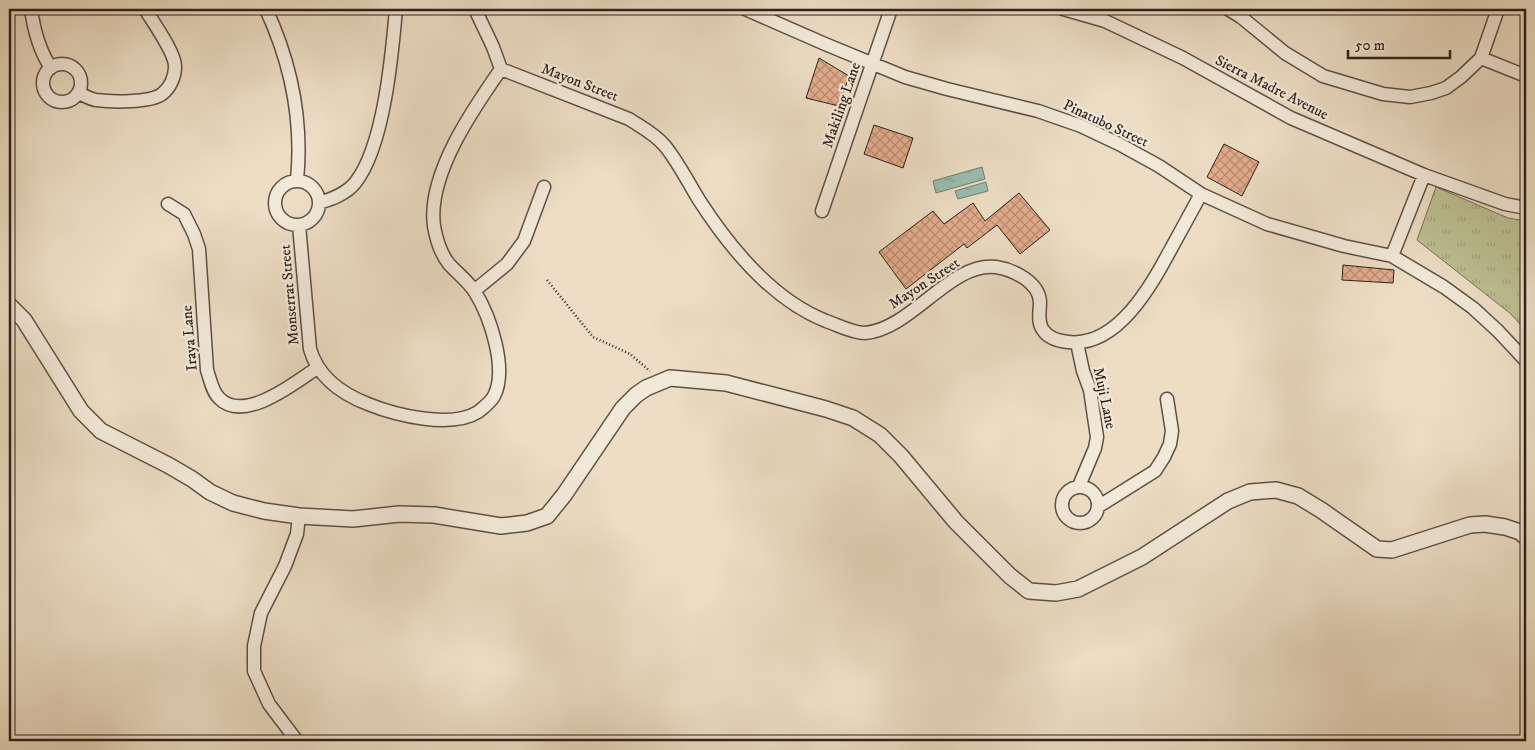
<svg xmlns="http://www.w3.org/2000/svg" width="1535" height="750" viewBox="0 0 1535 750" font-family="'IM FELL DW Pica',serif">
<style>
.grass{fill:url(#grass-tufts);stroke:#757056}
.water{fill:url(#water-ripples);stroke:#6f7f73}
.building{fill:url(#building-cross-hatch);stroke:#2e211b}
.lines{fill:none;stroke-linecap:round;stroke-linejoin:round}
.minor-casing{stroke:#5e5045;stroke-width:15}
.tertiary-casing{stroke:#5e5045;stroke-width:18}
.path{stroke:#2e211b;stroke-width:2.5;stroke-dasharray:1 2.5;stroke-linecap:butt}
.minor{stroke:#f3e9d9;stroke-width:12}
.tertiary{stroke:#f3e9d9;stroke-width:15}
.labels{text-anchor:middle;stroke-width:4.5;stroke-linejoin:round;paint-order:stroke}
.street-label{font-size:15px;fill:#2e211b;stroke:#f3e9d9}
</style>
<defs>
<pattern id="grass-tufts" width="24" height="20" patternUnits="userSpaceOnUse" patternTransform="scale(1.25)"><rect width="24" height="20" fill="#bcbf91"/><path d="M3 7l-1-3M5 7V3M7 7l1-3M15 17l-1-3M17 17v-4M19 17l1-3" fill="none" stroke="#a2a47c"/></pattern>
<pattern id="water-ripples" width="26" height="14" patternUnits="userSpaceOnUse" patternTransform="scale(1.25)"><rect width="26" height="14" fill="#9abdae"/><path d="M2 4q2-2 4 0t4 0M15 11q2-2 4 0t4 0" fill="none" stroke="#85a295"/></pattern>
<pattern id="building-cross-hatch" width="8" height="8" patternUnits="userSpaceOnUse" patternTransform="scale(1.25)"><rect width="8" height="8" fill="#e3ac8c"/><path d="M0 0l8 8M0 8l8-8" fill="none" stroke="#b88c72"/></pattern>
</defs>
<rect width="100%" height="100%" fill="#ecddc4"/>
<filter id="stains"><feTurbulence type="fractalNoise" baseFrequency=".004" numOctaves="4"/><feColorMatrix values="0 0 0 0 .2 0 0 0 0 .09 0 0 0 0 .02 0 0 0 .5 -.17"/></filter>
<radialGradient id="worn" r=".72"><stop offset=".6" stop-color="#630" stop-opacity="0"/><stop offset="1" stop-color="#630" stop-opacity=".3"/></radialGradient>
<!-- grass -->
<path class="grass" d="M1436,187L1508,218L1526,221V331L1511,314L1417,240Z"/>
<!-- water -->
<path class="water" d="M982,167L985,179L936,193L933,181Z
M986,182L988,191L958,199L955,191Z"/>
<!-- building -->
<path class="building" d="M819,58L849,76L839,106L806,98Z
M874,125L913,138L903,168L864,154Z
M1224,144L1259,162L1242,196L1207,177Z
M1019,193L1050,230L1020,254L997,225L967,248L964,244L906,289L879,252L933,211L944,224L973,203L985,221Z
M1343,265L1394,270L1393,283L1342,280Z"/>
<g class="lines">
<!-- minor casing -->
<g class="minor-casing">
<path id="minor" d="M31,9C34,31 39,50 51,68
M266,9C291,63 303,120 297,180
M475,9L493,47L501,69L629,119C641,127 655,134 665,146C678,162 688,182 699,200C730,248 772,300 826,321C838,325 852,333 865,333C912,329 951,261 996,267C1014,270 1039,282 1040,302C1040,311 1037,322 1043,330C1048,338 1059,341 1068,342C1118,348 1152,284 1172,247C1182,229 1191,212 1201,194
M745,9L825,44L905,77L947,89L1038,111L1081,126L1119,144L1159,166L1201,194L1267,224L1344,246L1392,256L1444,287L1473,308L1498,331L1526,361
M1063,9L1105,21L1183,58L1291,118L1424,175L1505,204L1526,208
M1228,9L1241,17L1285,53L1323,76L1383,94L1410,97L1431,93L1446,88L1461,77L1481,58L1498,9
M1481,58L1526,76
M43 83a19 19 0 1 1 38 0a19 19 0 1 1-38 0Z
M79,93C85,96 90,99 96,100C111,102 150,103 162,94C170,88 175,77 175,67C176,54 153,22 145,9
M275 203a22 22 0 1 1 44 0a22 22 0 1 1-44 0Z
M319,203C332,199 346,194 355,183C384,147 392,55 396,9
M168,204L184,214L194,234L199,249L207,370C210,379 212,391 219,398C244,424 296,382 317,368
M822,211L891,9
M299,225L310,349C318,377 342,394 368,404C395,415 451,429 478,412C483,408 491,402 494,396C508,369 490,316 475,292C468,281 457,273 449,264C441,254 436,238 434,226C427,175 473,109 501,69
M1392,256L1424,175
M474,291L507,264L524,241L544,187
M1077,343L1083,371L1090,390L1097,437L1095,448L1079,486
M1062 505a18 18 0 1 1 36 0a18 18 0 1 1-36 0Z
M1099,506L1155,471L1164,457L1170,444L1172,431L1167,399
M297,741L269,704L254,671V646L261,613L285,566L297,534L299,516"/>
</g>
<!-- tertiary casing -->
<g class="tertiary-casing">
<path id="tertiary" d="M9,305L24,320L81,411L101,431L168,465L192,479L210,492L233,503L264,511L299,516L353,519L399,514L434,515L501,526L527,523L547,516L564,495L623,408L636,395L646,388L670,378L726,383L826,409L853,418L880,435L901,456L956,522L1010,576L1029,591L1056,593L1078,589L1142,557L1228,501L1250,492L1276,490L1298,496L1321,510L1377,549L1392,550L1470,525L1485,524L1505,527L1520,532L1526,537"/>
</g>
<!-- path -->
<path class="path" d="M547,280L593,337L630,354L650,371"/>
<!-- minor -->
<use href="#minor" class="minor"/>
<!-- tertiary -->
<use href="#tertiary" class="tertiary"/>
</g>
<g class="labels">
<!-- street labels -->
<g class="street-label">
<text transform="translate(580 82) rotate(21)" y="5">Mayon Street</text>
<text transform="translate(1272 87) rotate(27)" y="5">Sierra Madre Avenue</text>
<text transform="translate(841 105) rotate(-71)" y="5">Makiling Lane</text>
<text transform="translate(1106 123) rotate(25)" y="5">Pinatubo Street</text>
<text transform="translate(924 283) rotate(-33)" y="5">Mayon Street</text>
<text transform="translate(289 295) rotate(-95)" y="5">Monserrat Street</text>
<text transform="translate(189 338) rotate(-95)" y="5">Iraya Lane</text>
<text transform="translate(1105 398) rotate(78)" y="5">Muji Lane</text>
</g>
</g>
<!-- margin -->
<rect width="1535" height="750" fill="none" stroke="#ecddc4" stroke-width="30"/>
<rect x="10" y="10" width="1515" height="730" fill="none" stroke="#2e211b" stroke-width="2.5"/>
<rect x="15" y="15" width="1505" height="720" fill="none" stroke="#2e211b"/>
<!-- scale -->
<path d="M1348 50v8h102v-8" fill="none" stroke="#2e211b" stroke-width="2.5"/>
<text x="1355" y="50" font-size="15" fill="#2e211b" stroke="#f3e9d9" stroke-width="4" paint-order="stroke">50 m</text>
<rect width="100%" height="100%" filter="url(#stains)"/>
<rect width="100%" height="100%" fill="url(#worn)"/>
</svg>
